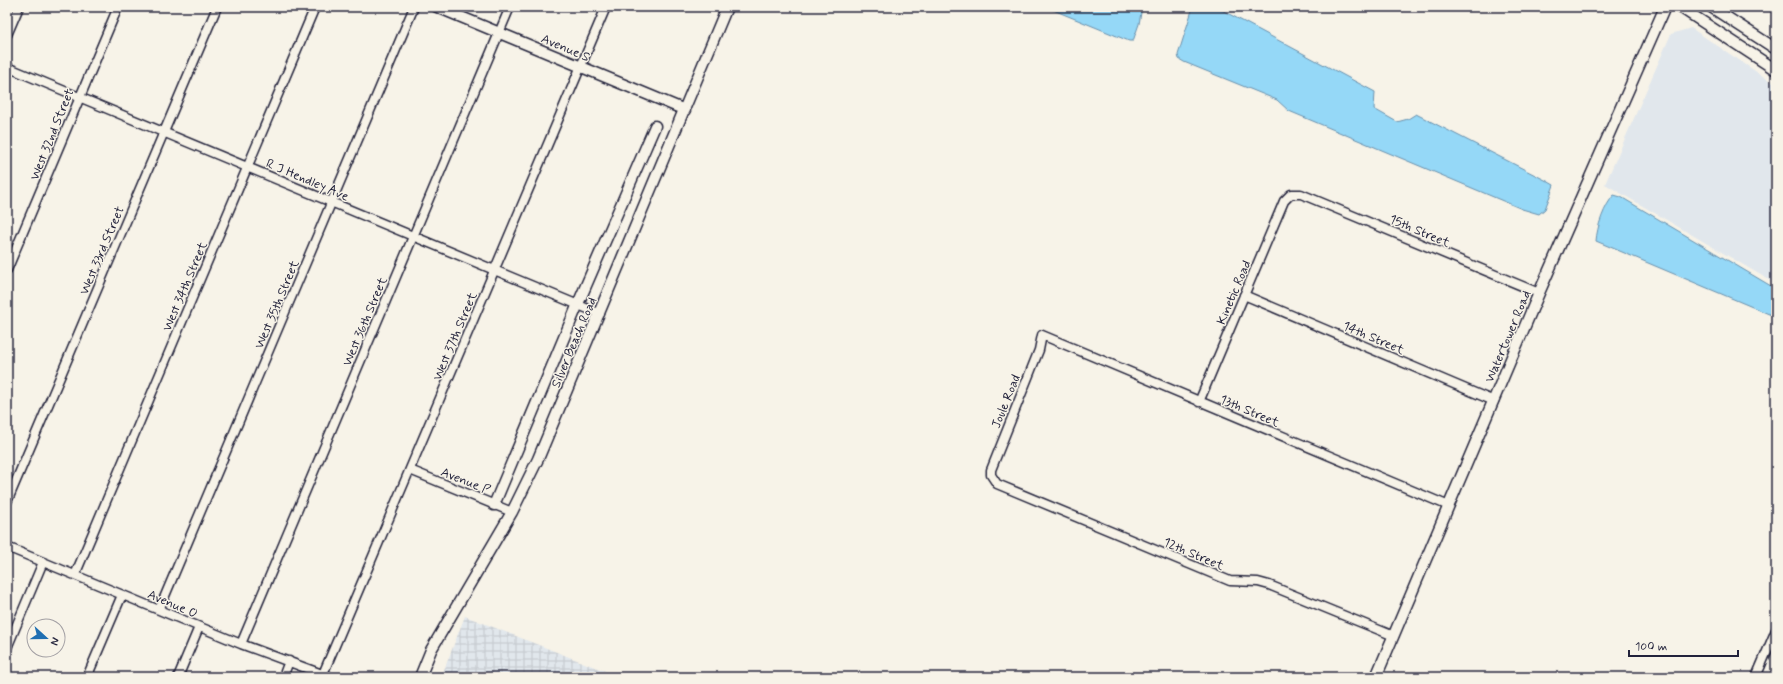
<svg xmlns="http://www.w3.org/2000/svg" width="1783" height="684" viewBox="0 0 1783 684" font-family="Mynerve,sans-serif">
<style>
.built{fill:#e1e7ec}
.industrial{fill:url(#industrial-grid)}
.water{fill:#95d8f7;stroke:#678fac}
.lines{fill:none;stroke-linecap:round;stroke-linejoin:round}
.minor-casing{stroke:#22223b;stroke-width:11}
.tertiary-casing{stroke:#22223b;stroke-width:13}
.minor{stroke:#f7f3e8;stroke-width:8}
.tertiary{stroke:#f7f3e8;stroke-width:10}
.labels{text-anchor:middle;stroke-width:3;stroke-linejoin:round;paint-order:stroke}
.street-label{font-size:13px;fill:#22223b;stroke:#f7f3e8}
</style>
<defs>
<pattern id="industrial-grid" width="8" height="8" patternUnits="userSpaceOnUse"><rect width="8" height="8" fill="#e1e7ec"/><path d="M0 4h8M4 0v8" fill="none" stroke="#c1c6cb"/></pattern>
</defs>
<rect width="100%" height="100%" fill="#f7f3e8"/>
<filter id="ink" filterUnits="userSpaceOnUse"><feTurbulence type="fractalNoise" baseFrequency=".025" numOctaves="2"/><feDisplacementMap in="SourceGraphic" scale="8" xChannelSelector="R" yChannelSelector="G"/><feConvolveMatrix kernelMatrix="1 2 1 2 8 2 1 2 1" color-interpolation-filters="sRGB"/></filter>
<g filter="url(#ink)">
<!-- built -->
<path class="built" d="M1691,28L1776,85V284L1605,184L1671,34Z"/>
<!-- industrial -->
<path class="industrial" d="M465,616L620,677H447L442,675Z"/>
<!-- water -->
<path class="water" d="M1046,7H1142L1139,24L1133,41H1129Z
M1193,7H1216L1375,92L1374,109L1397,122L1408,119L1416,114L1547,181L1554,185L1545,209L1539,214L1522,209L1289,111L1277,100L1184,62L1179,59L1178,55Z
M1614,195L1621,197L1776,289V317L1596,241C1597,227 1604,206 1614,195Z"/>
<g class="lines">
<!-- minor casing -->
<g class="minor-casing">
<path id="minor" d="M7,35L19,7
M7,67L600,314
M7,270L118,7
M1244,295L1494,401
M1199,402L1284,201L1291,194H1301L1539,293
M410,470L512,512
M7,502L217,7
M7,547L241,644L330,677
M75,575L315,7
M159,610L414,7
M1394,636L1269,585L1258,582L1230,581L997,484L991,475V470L1039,350L1042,335L1449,506
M241,644L510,7
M7,648L43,562
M323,674L606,7
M87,677L122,595
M178,677L199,627
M283,677L289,661
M1756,677L1776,630"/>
</g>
<!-- tertiary casing -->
<g class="tertiary-casing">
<path id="tertiary" d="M437,7L685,110
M1680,7L1776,70
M1711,7L1776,49
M494,505L578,304L655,126
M420,677L431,650L512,512L538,459L727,7
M1376,677L1539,293L1665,7"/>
</g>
<!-- minor -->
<use href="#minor" class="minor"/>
<!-- tertiary -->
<use href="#tertiary" class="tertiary"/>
</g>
</g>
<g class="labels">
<!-- street labels -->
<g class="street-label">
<text transform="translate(566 47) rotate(23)" y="5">Avenue S</text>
<text transform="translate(51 134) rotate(-68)" y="5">West 32nd Street</text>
<text transform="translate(308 179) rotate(23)" y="5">R J Hendley Ave</text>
<text transform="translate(1420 230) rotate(23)" y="5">15th Street</text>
<text transform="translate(101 250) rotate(-67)" y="5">West 33rd Street</text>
<text transform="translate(184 286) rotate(-67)" y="5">West 34th Street</text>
<text transform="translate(1233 292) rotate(-67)" y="5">Kinetic Road</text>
<text transform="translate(276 304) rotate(-67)" y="5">West 35th Street</text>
<text transform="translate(364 321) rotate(-67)" y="5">West 36th Street</text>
<text transform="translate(454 336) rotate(-67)" y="5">West 37th Street</text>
<text transform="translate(1507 336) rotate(-67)" y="5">Watertower Road</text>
<text transform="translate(1374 337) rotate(23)" y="5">14th Street</text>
<text transform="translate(573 342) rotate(-67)" y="5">Silver Beach Road</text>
<text transform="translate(1005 401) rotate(-68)" y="5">Joule Road</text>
<text transform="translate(1250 410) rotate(23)" y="5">13th Street</text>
<text transform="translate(466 480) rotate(22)" y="5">Avenue P</text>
<text transform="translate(1194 553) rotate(23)" y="5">12th Street</text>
<text transform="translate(173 603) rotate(23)" y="5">Avenue O</text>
</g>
</g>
<!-- margin -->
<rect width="1783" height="684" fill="none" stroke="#f7f3e8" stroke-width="24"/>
<rect x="12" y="12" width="1759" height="660" fill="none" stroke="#22223b" stroke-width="1.5" filter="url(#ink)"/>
<!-- north arrow -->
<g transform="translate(46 638) rotate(111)"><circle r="19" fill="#f7f3e8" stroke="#a29fa3"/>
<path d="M0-3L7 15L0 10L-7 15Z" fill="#1f6fb2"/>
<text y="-6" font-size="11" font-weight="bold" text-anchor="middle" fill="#22223b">N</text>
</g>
<!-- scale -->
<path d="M1629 650v6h109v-6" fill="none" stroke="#22223b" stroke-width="2"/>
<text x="1635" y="650" font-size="12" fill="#22223b" stroke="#f7f3e8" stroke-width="3" paint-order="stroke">100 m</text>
</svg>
